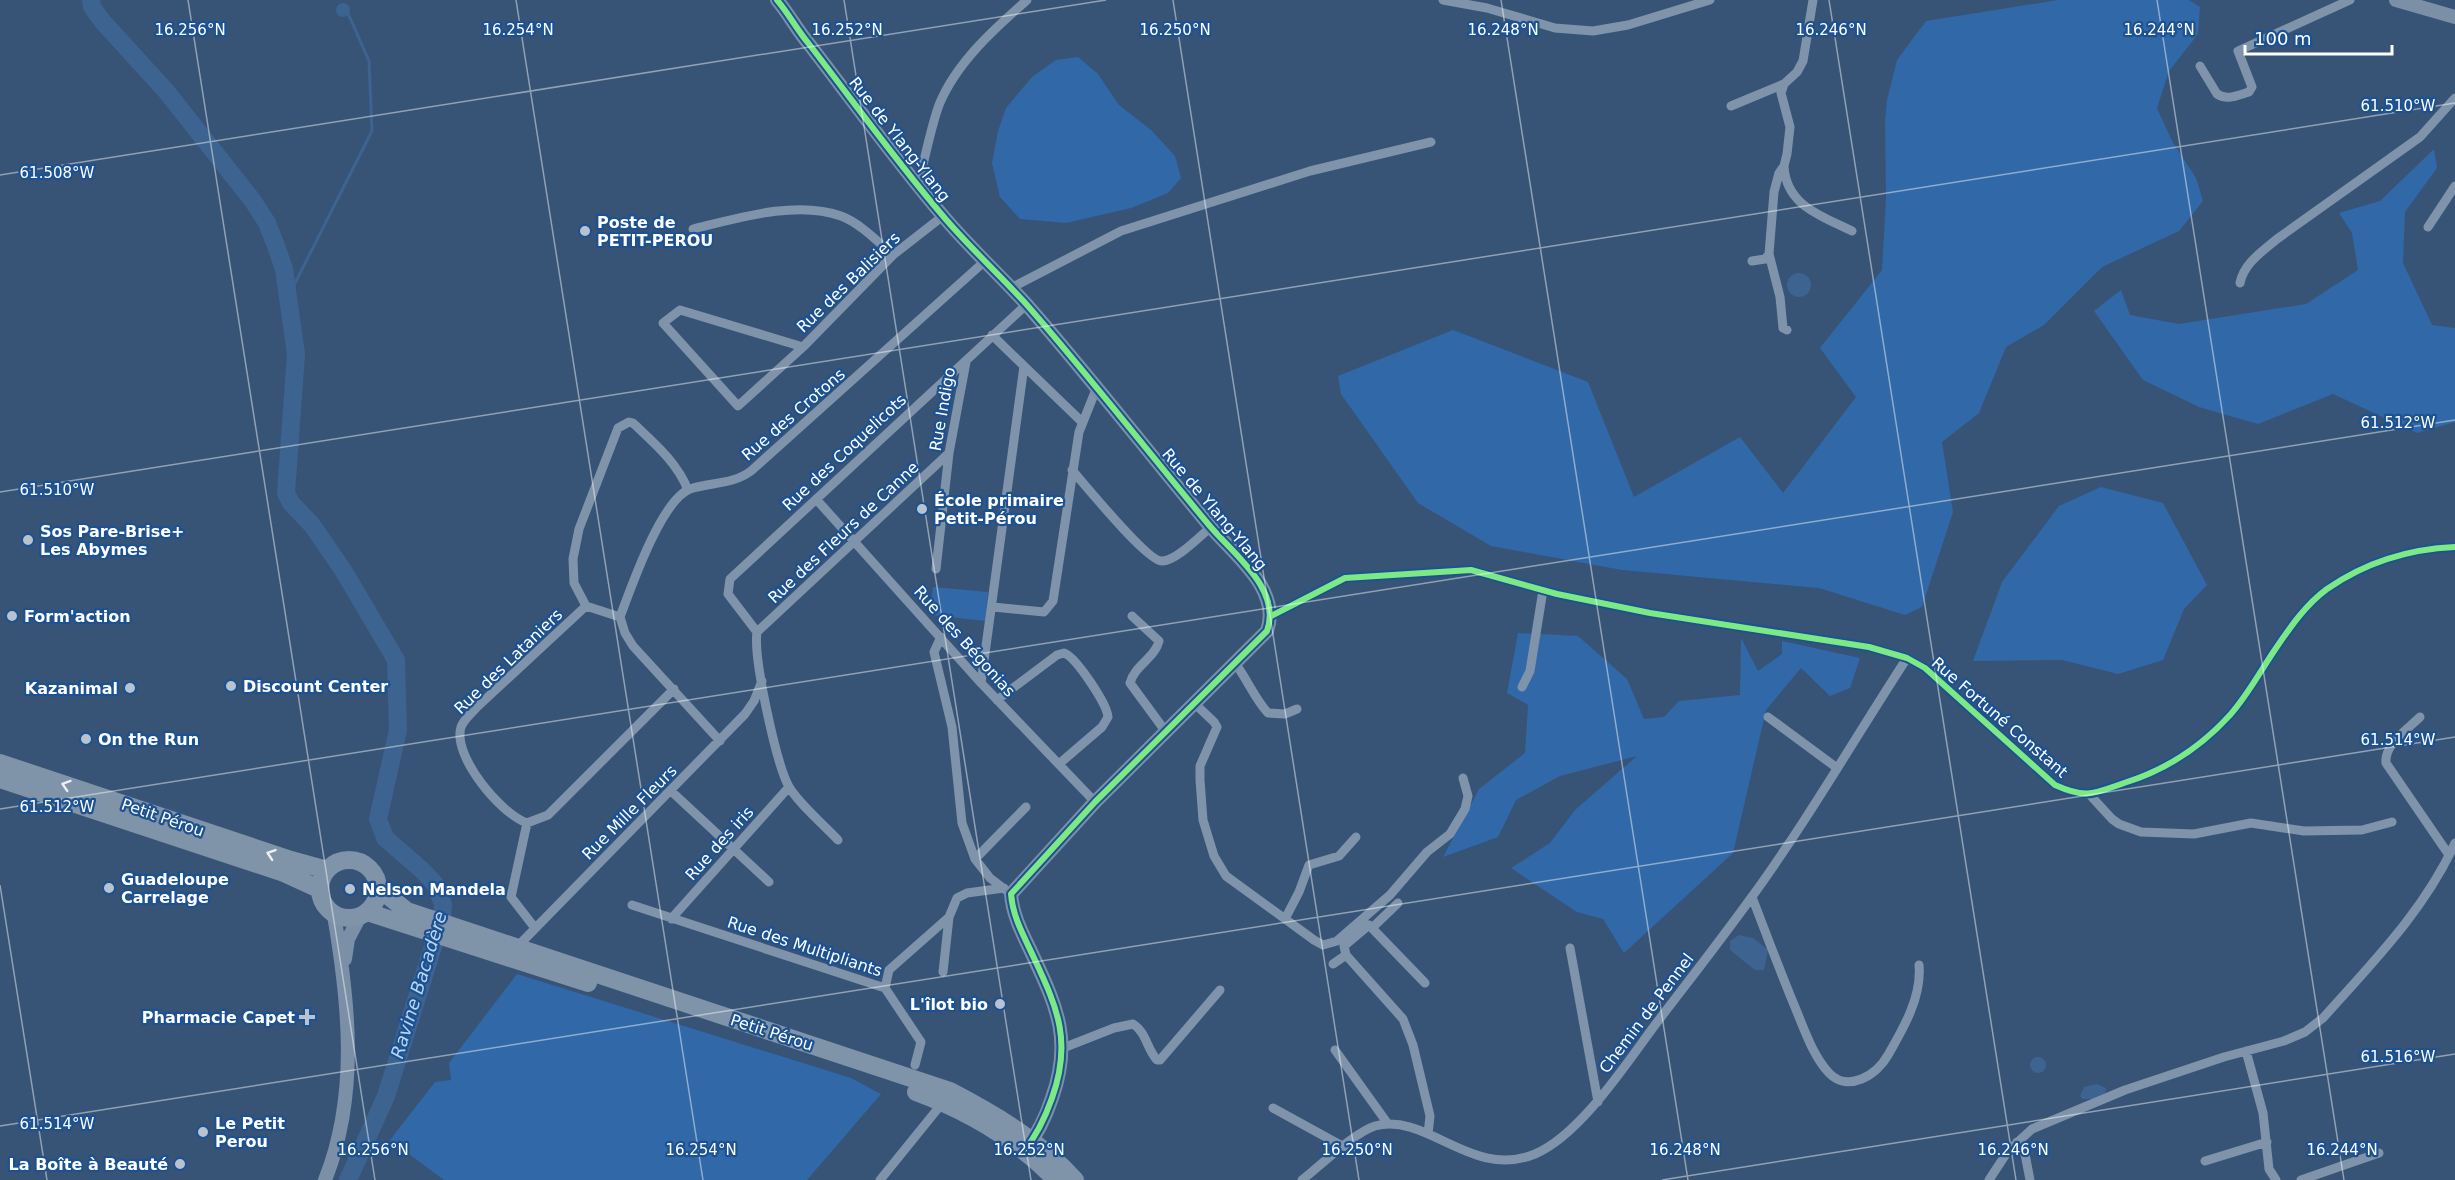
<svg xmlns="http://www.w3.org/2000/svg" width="2455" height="1180" viewBox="0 0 2455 1180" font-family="'DejaVu Sans',sans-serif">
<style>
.green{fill:#3168a8}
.water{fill:#3d6390}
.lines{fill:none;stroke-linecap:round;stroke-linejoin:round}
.stream{stroke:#3d6390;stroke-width:3}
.river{stroke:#3d6390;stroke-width:18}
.street{stroke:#7f94aa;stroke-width:9}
.secondary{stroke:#7b8fa6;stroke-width:14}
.highway{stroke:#7f93a9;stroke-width:18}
.cycleway-casing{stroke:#1c5192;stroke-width:10}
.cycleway{stroke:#7ce984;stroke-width:6}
.oneway{stroke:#eceff2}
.ticks{fill:none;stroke:#fff;stroke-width:1.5;stroke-opacity:0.45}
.poi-dot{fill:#b9c3cf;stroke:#1c5192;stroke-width:2}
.labels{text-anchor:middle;stroke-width:4.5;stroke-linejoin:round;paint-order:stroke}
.street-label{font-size:16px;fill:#fff;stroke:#1c5192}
.poi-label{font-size:16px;font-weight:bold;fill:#fff;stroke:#1c5192;text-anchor:start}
.water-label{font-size:18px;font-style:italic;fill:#b9d5f5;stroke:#1c5192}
.ticks-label{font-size:15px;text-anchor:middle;fill:#fff;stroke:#1c5192;stroke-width:4.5;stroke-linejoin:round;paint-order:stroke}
</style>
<rect width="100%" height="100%" fill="#375477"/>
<!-- green -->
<path class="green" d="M2058,0H2189L2200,7L2198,34L2169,71L2157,108L2172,141L2196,178L2203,201L2179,231L2102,267L2044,325L2006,347L1979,413L1942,442L1953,512L1922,607L1905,615L1819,588L1622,570L1491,546L1418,503L1341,394L1338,376L1453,330L1588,382L1634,497L1740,437L1783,493L1856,397L1820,348L1882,270L1886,198L1885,122L1887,100L1897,60L1926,21Z
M1078,57L1098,74L1119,105L1151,130L1175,156L1181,178L1168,193L1131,208L1066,223L1020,219L1000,197L992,163L998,131L1006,108L1032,77L1056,60Z
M2434,149L2437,168L2405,212L2403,263L2432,325L2455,328V422L2417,433L2333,394L2258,424L2199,407L2143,380L2094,311L2121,290L2130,315L2179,324L2306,304L2358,270L2352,233L2339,213L2380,201Z
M2101,487L2163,503L2207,585L2184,609L2163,660L2118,674L2062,660L1973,661L2002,582L2059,506Z
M933,587L988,592L985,621L930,615Z
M1518,633L1578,636L1627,679L1644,719L1664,717L1679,701L1740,695L1741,638L1758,671L1782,654V641L1860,658L1850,688L1830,696L1801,668L1766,710L1733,853L1624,953L1603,919L1577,912L1511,868L1550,843L1575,810L1637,756L1560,776L1516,800L1498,837L1443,857L1479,789L1525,753L1528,705L1507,693Z
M517,974L851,1078L881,1094L807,1180H444L390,1140L435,1082L451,1080L449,1063Z"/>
<!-- water -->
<path class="water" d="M336 10a7 7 0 1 1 14 0a7 7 0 1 1-14 0Z
M1787 285a12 12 0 1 1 24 0a12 12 0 1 1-24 0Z
M1739,935L1753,938L1768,950L1764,970H1755L1730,950V941Z
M2030 1065a8 8 0 1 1 16 0a8 8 0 1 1-16 0Z
M2097,1084L2106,1088L2105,1093L2093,1099H2082L2080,1096L2084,1087Z"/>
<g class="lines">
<!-- stream -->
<path class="stream" d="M288,297L372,131L369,61L347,11"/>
<!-- river -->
<path class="river" d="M91,0L92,7L103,22L166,91L253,201L267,223L276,246L284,269L296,354L286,493L291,503L312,525L343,570L396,660L398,730L378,819L385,838L423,871L435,884L443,904L442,918L386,1096L348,1180"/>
<!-- street -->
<path class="street" d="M1443,0L1487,8L1555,28L1593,31L1628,25L1710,0
M2200,66L2217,94C2227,101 2238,95 2249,92L2252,87L2238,51L2350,0
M1731,106L1784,84
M1784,166C1786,206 1822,216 1852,231
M918,185C925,159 930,130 939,105C956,63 994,29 1027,0
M2428,227L2455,186
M693,229C738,218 797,200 841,216C860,223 878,242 893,255
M1752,261L1765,259L1769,254
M2240,283C2244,263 2263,251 2277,239L2420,137L2455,98
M1011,288L1121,231L1310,171L1431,142
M1787,330L1783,328L1780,297L1769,254L1774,192L1779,173L1784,166L1787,154L1790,127L1781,93L1784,84L1797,72L1803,61L1813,0
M803,347L680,310L663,323L738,406L803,347L893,255L943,216
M1024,366L1082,422
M1072,470C1085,485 1148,562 1162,561C1176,561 1200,536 1211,527
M816,499L981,683L1095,802
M936,569L949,453L966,362
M993,607L1044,612L1053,601L1079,432L1097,387
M1132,616L1159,641C1155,658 1134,666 1130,683L1166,732
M1271,616L1345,578L1471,570L1557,594L1650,613L1869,647L1907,658L1925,668L2055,785C2086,799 2093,794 2124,783C2166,770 2200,748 2230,715C2247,696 2260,672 2274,651C2289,629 2305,605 2327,589C2366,562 2408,549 2455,547
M620,617C631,588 661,500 690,489C711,482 732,485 751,471L985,261
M620,617L586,606L574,583L573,559L579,529L618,428L629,422L633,423C654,443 677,462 688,490
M620,617L625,633L633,646L720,741
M757,632L728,594L730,579L1026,305
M757,632L949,453
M757,632C753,658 776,761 788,785C796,801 825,826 838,840
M941,637L934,652L952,727L962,823L975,859L990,878L1011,894
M1235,663C1247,679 1255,699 1268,713L1285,714L1297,709
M981,683L1024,366L992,335
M1522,687L1530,671L1543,590
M997,700L1057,655L1064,653C1076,657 1107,704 1108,717L1102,727L1059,764
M1193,702L1214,722L1217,727L1200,766V780L1203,820L1214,856L1226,876L1314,940L1323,945L1337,941L1390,895L1427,852L1450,834L1465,809L1468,796L1463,778
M1768,717L1837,768
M2420,717C2408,729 2384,744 2386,763L2449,855
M671,791L769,882
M2090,795L2112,819L2119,824L2141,832L2194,834L2251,823L2304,831L2362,830L2392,822
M527,823C501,814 452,756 461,727C464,719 471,714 476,708L586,606
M975,859L1026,807
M1752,897C1767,936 1781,974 1797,1012C1805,1032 1814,1057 1829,1073C1848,1093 1877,1075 1888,1055C1903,1029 1922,997 1919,965
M632,905L885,988L921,1042L915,1065
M671,919L789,787
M1285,919L1299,892L1309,865L1339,856L1356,837
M535,928L511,897L527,823L548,815L674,689
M1372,928L1398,903
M1570,948L1598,1102
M515,949L745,714L754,701L762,681
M1333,964L1346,955
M943,972L949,917L957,898L967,893L1004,888
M1425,983L1369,925L1344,946L1346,955L1403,1019L1413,1045L1430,1116L1428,1134
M885,988L889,970L949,917
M1063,1048L1114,1028L1133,1024C1146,1032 1147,1049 1157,1060H1160L1220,990
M1335,1050L1388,1124
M2246,1051L2263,1113L2269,1169L2276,1180
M1273,1108L1344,1147
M2017,1142L2025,1154L2030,1180
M2205,1161L2267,1142
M880,1180L944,1101
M1302,1180C1320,1166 1355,1132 1375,1126C1428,1112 1471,1180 1535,1154C1580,1135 1626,1064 1655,1025C1687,983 1720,941 1751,898C1807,821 1855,738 1907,658
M1989,1180L2008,1151L2032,1129L2125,1090L2224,1057L2284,1041L2305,1032L2323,1018C2372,963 2424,911 2455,843
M2301,1180L2379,1153"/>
<!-- secondary -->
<path class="secondary" d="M777,0C789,14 797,30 809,44C853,101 896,161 943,216C969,247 1000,275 1027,305C1090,377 1148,452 1209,525C1233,554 1282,589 1267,631L1095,802L1011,894C1013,918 1024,936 1034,958C1058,1009 1072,1042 1052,1098C1046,1116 1039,1132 1027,1147
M2396,0L2455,17
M345,959L348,939L360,916
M325,1180C359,1095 349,1003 334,915"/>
<!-- highway -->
<path class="highway" d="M0,763L291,860L327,870
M0,779L284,873L319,889
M320 889a29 29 0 1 1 58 0a29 29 0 1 1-58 0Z
M377,887L407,911L950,1091C996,1115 1040,1141 1075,1180
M367,912L588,983
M916,1092C968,1111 1017,1140 1056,1180"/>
<!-- cycleway casing -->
<g class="cycleway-casing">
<path id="cycleway" d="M777,0C789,14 797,30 809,44C853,101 896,161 943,216C969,247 1000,275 1027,305C1090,377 1148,452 1209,525C1233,554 1282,589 1267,631L1095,802L1011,894C1013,918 1024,936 1034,958C1058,1009 1072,1042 1052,1098C1045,1118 1037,1135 1024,1151
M1271,616L1345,578L1471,570L1557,594L1650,613L1869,647L1907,658L1925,668L2055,785C2086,799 2093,794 2124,783C2166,770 2200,748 2230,715C2247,696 2260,672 2274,651C2289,629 2305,605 2327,589C2366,562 2408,549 2455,547"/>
</g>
<!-- cycleway -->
<use href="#cycleway" class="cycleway"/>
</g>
<!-- one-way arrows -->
<defs><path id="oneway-chevron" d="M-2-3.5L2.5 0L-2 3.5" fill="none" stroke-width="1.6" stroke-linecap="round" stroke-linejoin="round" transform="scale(1.5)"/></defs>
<g class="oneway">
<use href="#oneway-chevron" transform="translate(66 785) rotate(-162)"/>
<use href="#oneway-chevron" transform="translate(271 854) rotate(-161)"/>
</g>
<!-- ticks -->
<path class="ticks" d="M188,0L375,1180M516,0L703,1180M844,0L1031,1180M1173,0L1359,1180M1501,0L1688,1180M1829,0L2016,1180M2157,0L2344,1180M0,175L1106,0M0,492L2455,103M0,809L2455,420M0,885L47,1180M0,1126L2455,737M1662,1180L2455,1054"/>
<!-- markers -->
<g class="poi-dot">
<circle cx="585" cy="231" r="6"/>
<circle cx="922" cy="509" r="6"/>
<circle cx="28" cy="540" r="6"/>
<circle cx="12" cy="616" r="6"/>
<circle cx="231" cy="686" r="6"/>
<circle cx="130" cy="688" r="6"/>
<circle cx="86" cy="739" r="6"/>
<circle cx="109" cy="888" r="6"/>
<circle cx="350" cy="889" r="6"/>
<circle cx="1000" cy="1004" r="6"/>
<path d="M304 1008h6v6h6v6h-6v6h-6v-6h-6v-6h6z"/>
<circle cx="203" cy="1132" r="6"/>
<circle cx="180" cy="1164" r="6"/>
</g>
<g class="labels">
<!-- street labels -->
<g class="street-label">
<text transform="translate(900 139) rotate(52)" y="6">Rue de Ylang-Ylang</text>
<text transform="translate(848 282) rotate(-44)" y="6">Rue des Balisiers</text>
<text transform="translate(942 409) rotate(-80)" y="6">Rue Indigo</text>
<text transform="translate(793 414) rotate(-41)" y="6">Rue des Crotons</text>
<text transform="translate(844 452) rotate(-43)" y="6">Rue des Coquelicots</text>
<text transform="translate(1215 509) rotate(50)" y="6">Rue de Ylang-Ylang</text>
<text transform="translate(843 532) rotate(-43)" y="6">Rue des Fleurs de Canne</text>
<text transform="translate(965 641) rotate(48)" y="6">Rue des Bégonias</text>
<text transform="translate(508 661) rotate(-44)" y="6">Rue des Lataniers</text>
<text transform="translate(2000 717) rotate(41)" y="6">Rue Fortuné Constant</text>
<text transform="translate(629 812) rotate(-45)" y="6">Rue Mille Fleurs</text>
<text transform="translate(163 817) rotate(19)" y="6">Petit Pérou</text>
<text transform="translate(719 843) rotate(-48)" y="6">Rue des iris</text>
<text transform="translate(805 946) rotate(18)" y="6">Rue des Multipliants</text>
<text transform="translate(1646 1013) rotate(-53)" y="6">Chemin de Pennel</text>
<text transform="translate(772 1032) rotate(18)" y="6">Petit Pérou</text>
</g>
<!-- poi labels -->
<g class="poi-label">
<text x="597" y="228">Poste de<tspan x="597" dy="18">PETIT-PEROU</tspan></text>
<text x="934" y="506">École primaire<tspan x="934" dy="18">Petit-Pérou</tspan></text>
<text x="40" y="537">Sos Pare-Brise+<tspan x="40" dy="18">Les Abymes</tspan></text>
<text x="24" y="622">Form'action</text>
<text x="243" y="692">Discount Center</text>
<text x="118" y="694" text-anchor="end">Kazanimal</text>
<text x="98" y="745">On the Run</text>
<text x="121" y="885">Guadeloupe<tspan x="121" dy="18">Carrelage</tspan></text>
<text x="362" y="895">Nelson Mandela</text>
<text x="988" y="1010" text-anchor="end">L'îlot bio</text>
<text x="295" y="1023" text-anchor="end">Pharmacie Capet</text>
<text x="215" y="1129">Le Petit<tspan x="215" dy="18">Perou</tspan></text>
<text x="168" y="1170" text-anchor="end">La Boîte à Beauté</text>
</g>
<!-- water labels -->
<g class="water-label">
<text transform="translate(419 985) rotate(-73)" y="6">Ravine Bacadère</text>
</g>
</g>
<g class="ticks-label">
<text x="190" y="35">16.256°N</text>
<text x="518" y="35">16.254°N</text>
<text x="847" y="35">16.252°N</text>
<text x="1175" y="35">16.250°N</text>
<text x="1503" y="35">16.248°N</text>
<text x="1831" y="35">16.246°N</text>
<text x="2159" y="35">16.244°N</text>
<text x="2398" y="111">61.510°W</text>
<text x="57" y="178">61.508°W</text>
<text x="2398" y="428">61.512°W</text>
<text x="57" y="495">61.510°W</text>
<text x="2398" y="745">61.514°W</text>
<text x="57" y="812">61.512°W</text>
<text x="2398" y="1062">61.516°W</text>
<text x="57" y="1129">61.514°W</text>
<text x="373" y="1155">16.256°N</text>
<text x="701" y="1155">16.254°N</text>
<text x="1029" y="1155">16.252°N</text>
<text x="1357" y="1155">16.250°N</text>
<text x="1685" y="1155">16.248°N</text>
<text x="2013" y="1155">16.246°N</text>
<text x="2342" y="1155">16.244°N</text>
</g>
<!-- scale -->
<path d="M2245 45v9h147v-9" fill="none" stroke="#ffffff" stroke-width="3"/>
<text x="2254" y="45" font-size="18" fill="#ffffff" stroke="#1c5192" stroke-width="4.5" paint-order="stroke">100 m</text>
</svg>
